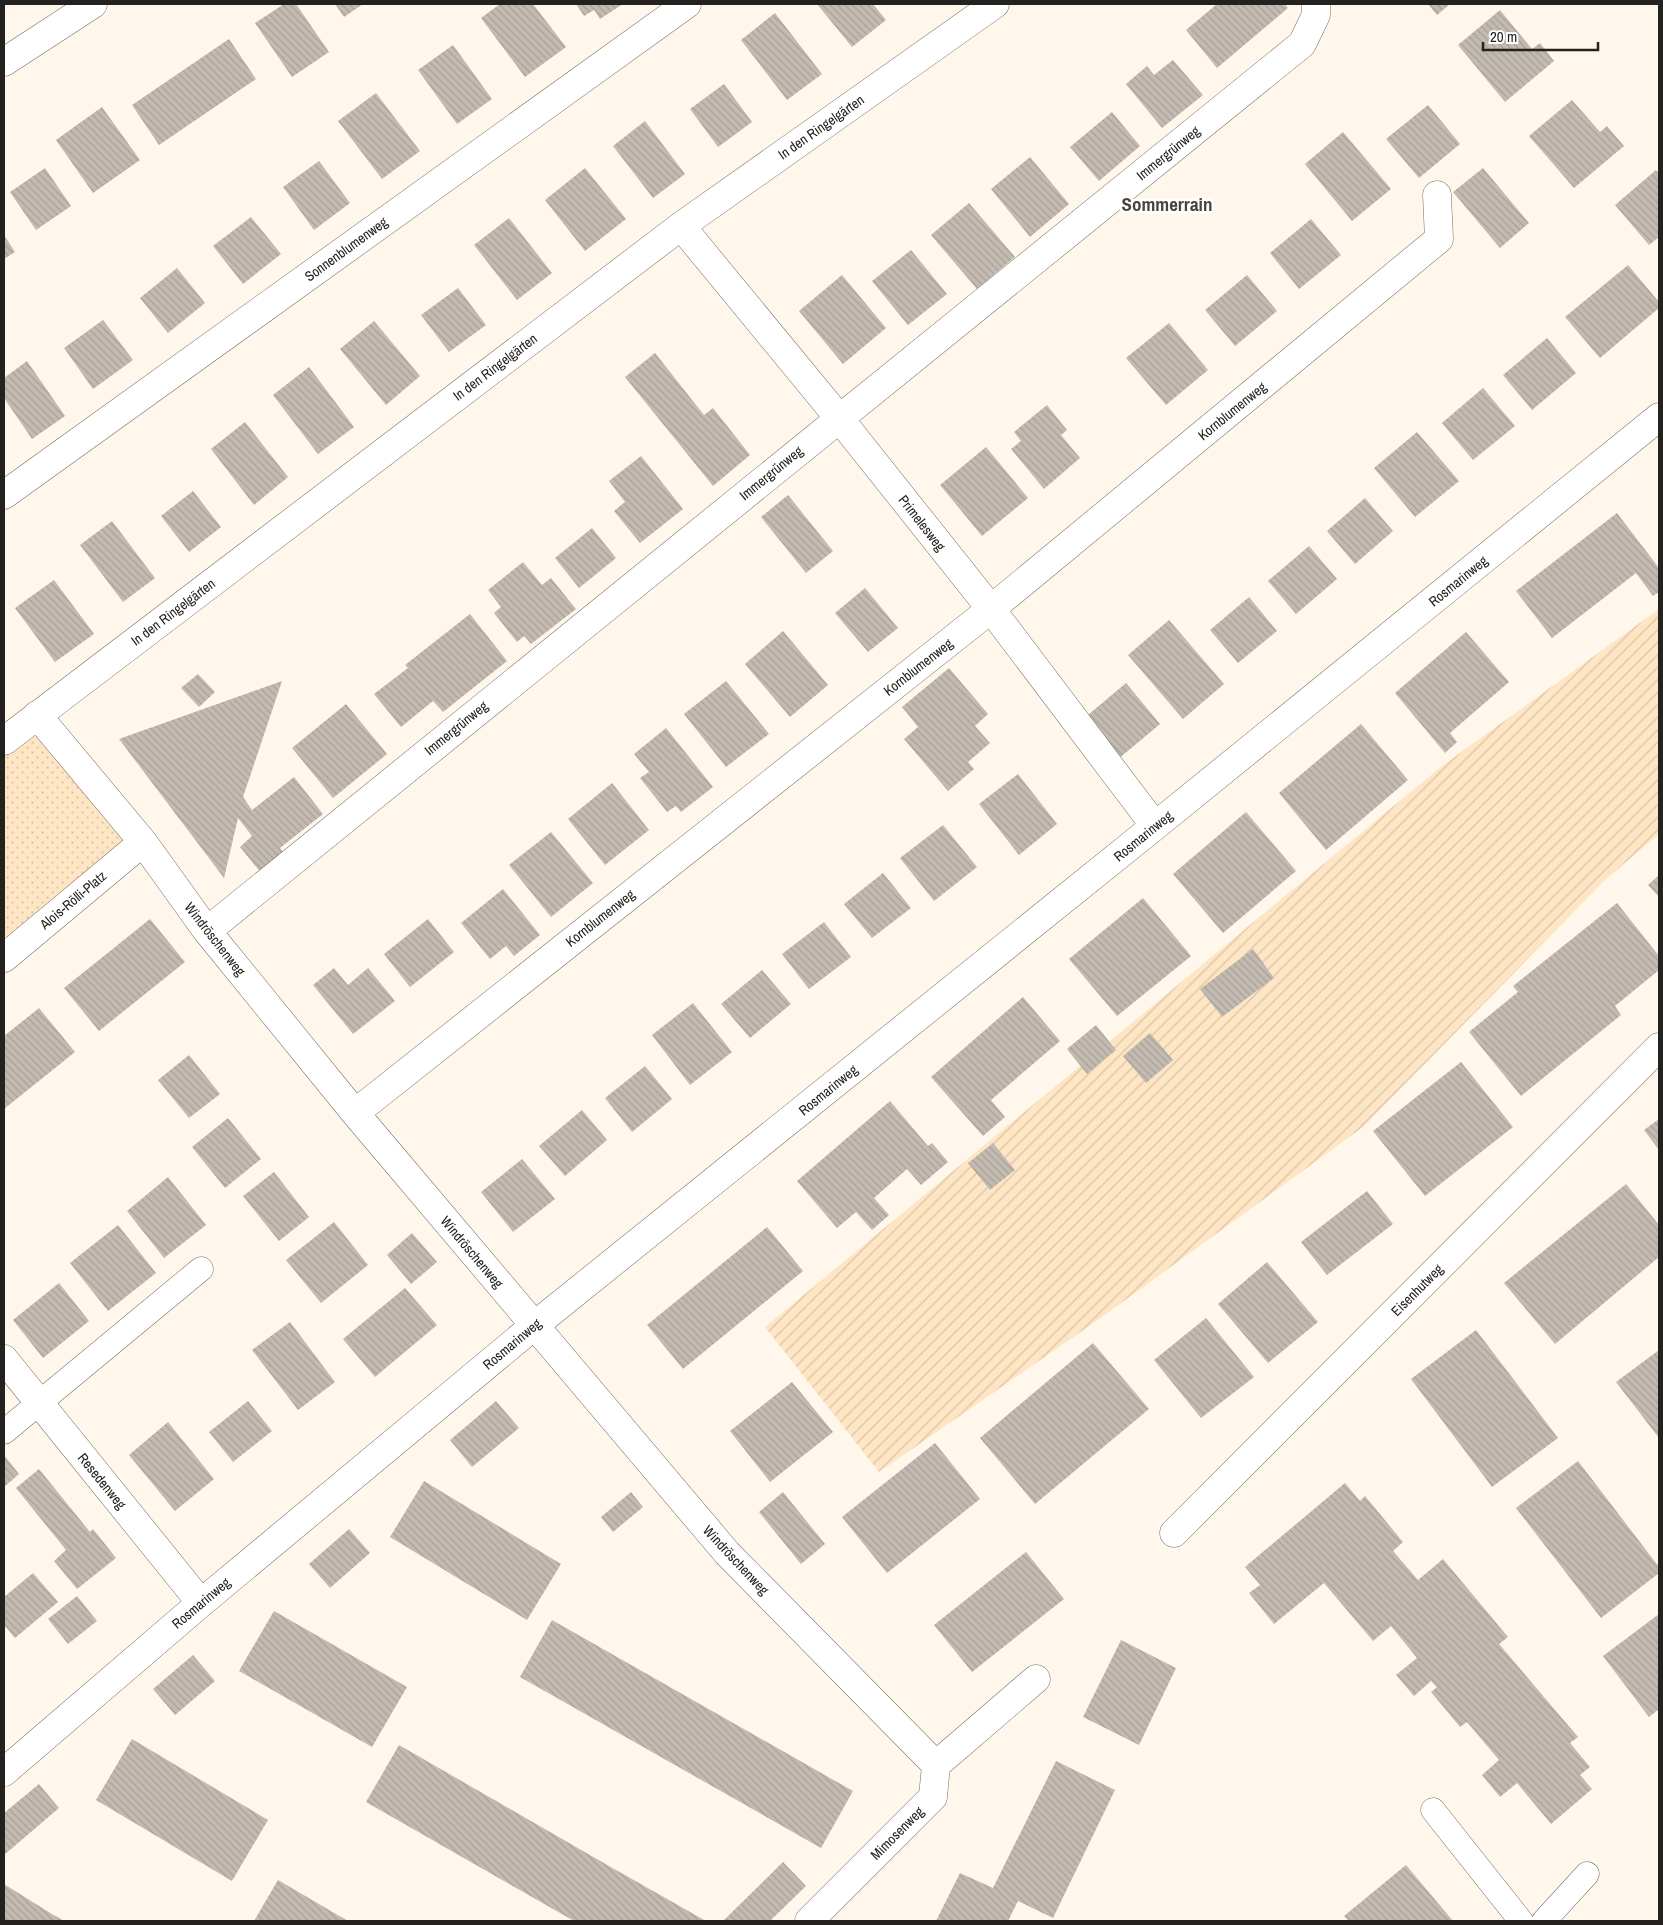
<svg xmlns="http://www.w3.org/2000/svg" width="1663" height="1925" viewBox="0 0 1663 1925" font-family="'Archivo Narrow',sans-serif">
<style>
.park{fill:url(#park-dots)}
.garden{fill:url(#garden-furrows)}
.building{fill:url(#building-back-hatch)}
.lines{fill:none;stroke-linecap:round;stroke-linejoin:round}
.lane-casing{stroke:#756e64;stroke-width:25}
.street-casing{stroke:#756e64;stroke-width:29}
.lane{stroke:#fff;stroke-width:24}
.street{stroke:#fff;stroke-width:28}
.labels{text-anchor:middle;stroke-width:5;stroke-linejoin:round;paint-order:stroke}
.street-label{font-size:14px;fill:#24221e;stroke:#fff}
.district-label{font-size:19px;font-weight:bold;fill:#4b443c;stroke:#fff}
</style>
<defs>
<pattern id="park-dots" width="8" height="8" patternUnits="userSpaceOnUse" patternTransform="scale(1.25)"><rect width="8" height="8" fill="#fee5c3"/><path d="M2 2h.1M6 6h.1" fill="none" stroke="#dac4a7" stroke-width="1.8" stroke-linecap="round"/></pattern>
<pattern id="garden-furrows" width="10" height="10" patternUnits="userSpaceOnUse" patternTransform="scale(1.25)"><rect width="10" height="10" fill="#fee5c3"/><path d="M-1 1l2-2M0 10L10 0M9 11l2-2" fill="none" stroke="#dac4a7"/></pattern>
<pattern id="building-back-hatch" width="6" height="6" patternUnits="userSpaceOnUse" patternTransform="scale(1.25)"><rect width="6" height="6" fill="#c3bbb1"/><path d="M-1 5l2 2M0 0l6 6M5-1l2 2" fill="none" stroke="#a7a098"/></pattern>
</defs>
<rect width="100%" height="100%" fill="#fff7ec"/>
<!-- park -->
<path class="park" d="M37,715L143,842L4,958V741Z"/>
<!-- garden -->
<path class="garden" d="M1659,609V834L1606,879L1363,1127L1095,1322L879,1472L765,1327L1442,766Z"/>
<!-- building -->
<path class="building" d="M284,4H296L329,52L292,77L255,23Z
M335,4H363L344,17Z
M500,4H533L566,47L525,77L481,18Z
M576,4H623L600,19L594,10L584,16Z
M817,4H873L886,20L852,47Z
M1217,4H1285L1288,8L1217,68L1186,30Z
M1428,4H1450L1437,15Z
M1500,10L1532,49L1540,43L1554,61L1505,102L1458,45Z
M775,13L822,74L787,100L741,40Z
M229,39L256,79L159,145L132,105Z
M453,45L492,99L457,124L418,70Z
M1173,60L1203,95L1162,128L1126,84L1147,66L1154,75Z
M724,84L752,122L718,147L690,109Z
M376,93L420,151L382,179L338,121Z
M1572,100L1600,132L1607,126L1624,146L1574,188L1529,136Z
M1428,105L1460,144L1419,178L1386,139Z
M102,107L140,160L93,193L56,140Z
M1112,112L1140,146L1099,181L1070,147Z
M645,121L685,174L653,198L613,146Z
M1343,132L1391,189L1352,221L1305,164Z
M1030,157L1069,204L1030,237L991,189Z
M319,161L350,203L314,230L283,187Z
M45,168L71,206L36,230L10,192Z
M585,168L626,219L585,251L545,200Z
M1483,168L1529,223L1500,248L1453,192Z
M1656,170L1659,174V237L1649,245L1615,205Z
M969,203L1015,257L977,289L931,235Z
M251,217L281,254L243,284L213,246Z
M509,218L552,273L517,300L474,245Z
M1311,219L1341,255L1299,289L1270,253Z
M4,235L15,252L4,259Z
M911,250L947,294L908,325L872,281Z
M1628,265L1659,302V308L1600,358L1565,317Z
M177,268L205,303L168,333L140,298Z
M842,275L886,328L843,364L799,311Z
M1247,275L1277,311L1235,346L1205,310Z
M458,288L486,325L449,352L421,315Z
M103,320L133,360L93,389L64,348Z
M374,321L420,376L386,405L340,349Z
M1169,323L1208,370L1166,405L1126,358Z
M1547,338L1576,373L1532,410L1503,375Z
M655,353L704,415L713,408L750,455L713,486L625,377Z
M27,361L65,416L32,439L4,398V378Z
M309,367L354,427L318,454L273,395Z
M1483,388L1515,426L1473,460L1442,423Z
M1047,405L1067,430L1061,435L1080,458L1044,489L1011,449L1021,441L1014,432Z
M245,422L288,477L254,505L211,449Z
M1417,432L1459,481L1415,517L1374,468Z
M986,447L1028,498L982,536L940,485Z
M641,456L683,509L640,543L614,511L625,502L609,481Z
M193,491L221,527L189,552L161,516Z
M788,495L833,551L806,573L761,517Z
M1365,498L1393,531L1355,564L1327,531Z
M1617,513L1659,568V592L1653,596L1636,573L1552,638L1516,591Z
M112,521L155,578L123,602L80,545Z
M592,528L616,558L579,588L555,558Z
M1309,546L1337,579L1296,614L1268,581Z
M523,562L542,585L551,578L576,609L531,644L524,636L517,642L494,613L501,607L488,590Z
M54,580L94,634L55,662L15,608Z
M865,588L898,628L868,652L835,613Z
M1249,597L1277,631L1238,663L1210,630Z
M470,614L507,661L443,712L433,701L401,727L374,694L408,668L405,665Z
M1169,620L1224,684L1183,719L1128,655Z
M783,631L828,685L790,717L745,664Z
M1466,632L1509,682L1450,733L1457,742L1445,753L1395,693Z
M949,668L988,714L975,726L990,743L968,762L974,769L948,791L904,739L918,727L902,707Z
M198,674L215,692L199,707L181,688Z
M282,681L243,797L252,810L294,777L323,814L280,848L285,855L262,874L240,847L252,836L238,818L224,878L119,739Z
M726,681L769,734L726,767L684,714Z
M1126,683L1160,724L1117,760L1082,720Z
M346,704L387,754L333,798L292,748Z
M1361,724L1408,780L1326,850L1279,793Z
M666,728L713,787L681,812L676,806L667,812L640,778L649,772L634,754Z
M1018,774L1057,824L1019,855L979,804Z
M612,783L649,830L605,865L568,819Z
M1246,812L1296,871L1223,933L1173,874Z
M943,825L977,867L934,901L900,858Z
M551,832L593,883L551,917L509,865Z
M883,873L911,908L872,938L844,904Z
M1659,875V897L1648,885Z
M503,889L540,935L514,956L506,946L490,959L461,923Z
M1143,898L1191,956L1117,1016L1069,959Z
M1617,903L1659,956V970L1615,1006L1621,1015L1521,1096L1469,1032L1518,992L1513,986Z
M150,919L185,962L99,1031L64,988Z
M428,919L454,952L410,987L384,954Z
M824,922L851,957L809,989L782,954Z
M1253,949L1274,978L1222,1017L1200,989Z
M334,968L348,985L368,968L395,1001L353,1034L313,985Z
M762,970L791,1004L750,1038L721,1004Z
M1023,997L1060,1041L991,1100L1005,1117L983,1136L931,1077Z
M693,1003L732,1052L690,1085L652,1035Z
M39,1008L75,1052L4,1109V1036Z
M1096,1025L1116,1050L1087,1074L1067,1049Z
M1150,1033L1173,1060L1146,1083L1123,1056Z
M189,1055L220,1094L189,1118L158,1080Z
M1461,1062L1513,1127L1425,1196L1373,1131Z
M645,1066L672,1099L632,1132L605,1098Z
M890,1101L928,1146L932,1143L948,1162L921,1185L907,1169L874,1198L889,1215L872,1230L856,1212L837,1228L797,1181Z
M582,1110L607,1140L565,1176L539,1146Z
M228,1118L261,1159L225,1188L192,1147Z
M1659,1119V1150L1644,1130Z
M993,1143L1015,1170L990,1190L968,1163Z
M522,1159L555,1199L513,1232L481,1192Z
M274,1172L309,1217L279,1241L243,1196Z
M168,1177L206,1225L164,1258L127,1211Z
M1626,1184L1659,1225V1257L1555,1344L1504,1283Z
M1367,1191L1393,1224L1327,1275L1301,1242Z
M334,1222L368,1265L321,1303L286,1260Z
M118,1225L156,1273L108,1311L70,1263Z
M767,1227L803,1271L683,1369L647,1325Z
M412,1233L437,1262L411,1284L387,1255Z
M1267,1262L1318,1322L1268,1363L1218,1304Z
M59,1283L89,1321L43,1358L13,1320Z
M405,1288L437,1325L375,1377L343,1339Z
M1206,1318L1254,1377L1201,1418L1154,1360Z
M290,1322L335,1382L298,1410L252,1350Z
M1476,1330L1558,1438L1492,1487L1411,1379Z
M1093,1343L1149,1409L1035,1504L980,1438Z
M1659,1350V1438L1616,1382Z
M792,1382L833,1432L770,1482L730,1431Z
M248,1401L272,1431L233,1462L209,1432Z
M496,1401L519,1428L472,1467L450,1440Z
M168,1422L214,1479L175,1511L129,1455Z
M935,1443L980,1499L887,1573L842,1517Z
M4,1455L19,1474L4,1487Z
M1578,1461L1659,1567V1573L1601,1618L1516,1508Z
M39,1469L90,1532L93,1529L116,1558L77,1589L54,1561L66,1550L16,1488Z
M424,1481L561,1564L527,1620L390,1537Z
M1345,1483L1360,1501L1365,1496L1403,1542L1393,1551L1418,1580L1443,1559L1508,1637L1499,1644L1578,1737L1570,1743L1590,1767L1580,1775L1592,1789L1551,1824L1517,1783L1500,1797L1482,1775L1499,1760L1467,1722L1460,1727L1431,1692L1437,1687L1431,1681L1414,1696L1396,1675L1417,1658L1391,1626L1373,1641L1324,1583L1274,1624L1249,1593L1260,1585L1245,1567Z
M631,1492L643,1507L613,1532L601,1517Z
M783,1492L825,1544L801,1564L759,1512Z
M349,1529L370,1553L330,1588L309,1564Z
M1026,1552L1064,1599L972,1672L934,1625Z
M33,1573L58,1602L15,1638L4,1625V1597Z
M77,1596L97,1621L68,1644L48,1619Z
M274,1611L407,1687L372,1747L239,1671Z
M1659,1614V1709L1649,1717L1603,1656Z
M552,1620L853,1791L821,1848L520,1677Z
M1121,1640L1176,1668L1139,1745L1083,1717Z
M193,1655L215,1681L175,1715L153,1689Z
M132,1739L268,1820L232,1881L96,1800Z
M399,1745L609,1866L706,1921H574L366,1802Z
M1056,1761L1115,1790L1053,1918L1018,1901L1008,1921H936L960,1873L993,1888Z
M39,1784L59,1808L4,1855V1813Z
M783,1862L806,1886L770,1921H723Z
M1406,1865L1453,1921H1349L1344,1916Z
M278,1880L348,1921H254Z
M4,1884L47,1911L64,1921H4Z"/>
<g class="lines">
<!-- lane casing -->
<g class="lane-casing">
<path id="lane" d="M4,1432L201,1269
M1433,1810L1521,1921
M1544,1921L1587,1874"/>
</g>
<!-- street casing -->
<g class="street-casing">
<path id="street" d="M4,62L93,4
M681,226L839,418L991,609L1155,826
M4,495L687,4
M37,715L143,842L207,931L355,1113L727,1553L936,1765
M4,741L681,226L995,4
M207,931L1302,44L1316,15V4
M4,958L143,842
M355,1113L991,609L1439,239L1437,195
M4,1359L201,1603
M1174,1533L1659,1047
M4,1772L201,1603L535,1325L1155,826L1659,417
M809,1921L933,1797L936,1765L1036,1679"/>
</g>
<!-- lane -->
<use href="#lane" class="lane"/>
<!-- street -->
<use href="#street" class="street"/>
</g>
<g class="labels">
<!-- street labels -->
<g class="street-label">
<text transform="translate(821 127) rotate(-35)" y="5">In den Ringelgärten</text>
<text transform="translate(1168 153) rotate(-39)" y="5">Immergrünweg</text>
<text transform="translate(346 249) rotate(-36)" y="5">Sonnenblumenweg</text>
<text transform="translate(495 367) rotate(-37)" y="5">In den Ringelgärten</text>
<text transform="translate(1232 411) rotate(-39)" y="5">Kornblumenweg</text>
<text transform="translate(771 473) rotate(-39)" y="5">Immergrünweg</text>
<text transform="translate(922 523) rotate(52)" y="5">Primelesweg</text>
<text transform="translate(1458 581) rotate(-39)" y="5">Rosmarinweg</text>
<text transform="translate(173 612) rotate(-37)" y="5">In den Ringelgärten</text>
<text transform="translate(918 667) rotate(-38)" y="5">Kornblumenweg</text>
<text transform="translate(456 728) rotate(-39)" y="5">Immergrünweg</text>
<text transform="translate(1143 836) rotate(-39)" y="5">Rosmarinweg</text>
<text transform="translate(73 900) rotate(-40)" y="5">Alois-Rölli-Platz</text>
<text transform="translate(600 918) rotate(-38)" y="5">Kornblumenweg</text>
<text transform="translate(215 939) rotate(52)" y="5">Windröschenweg</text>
<text transform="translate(828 1090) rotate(-39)" y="5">Rosmarinweg</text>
<text transform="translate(472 1252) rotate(50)" y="5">Windröschenweg</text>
<text transform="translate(1417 1290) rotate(-45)" y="5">Eisenhutweg</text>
<text transform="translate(512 1344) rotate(-40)" y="5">Rosmarinweg</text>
<text transform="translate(102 1481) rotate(51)" y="5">Resedenweg</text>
<text transform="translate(736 1560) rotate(47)" y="5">Windröschenweg</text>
<text transform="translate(201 1603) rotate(-40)" y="5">Rosmarinweg</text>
<text transform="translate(897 1833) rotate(-45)" y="5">Mimosenweg</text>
</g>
<!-- district labels -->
<g class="district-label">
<text x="1167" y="211">Sommerrain</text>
</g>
</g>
<!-- border -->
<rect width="1663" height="1925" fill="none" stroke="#24221e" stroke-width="10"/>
<!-- scale -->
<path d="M1483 42v8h115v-8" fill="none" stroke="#24221e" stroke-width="2.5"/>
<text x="1490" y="42" font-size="15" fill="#24221e" stroke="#ffffff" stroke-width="4" paint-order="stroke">20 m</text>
</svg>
